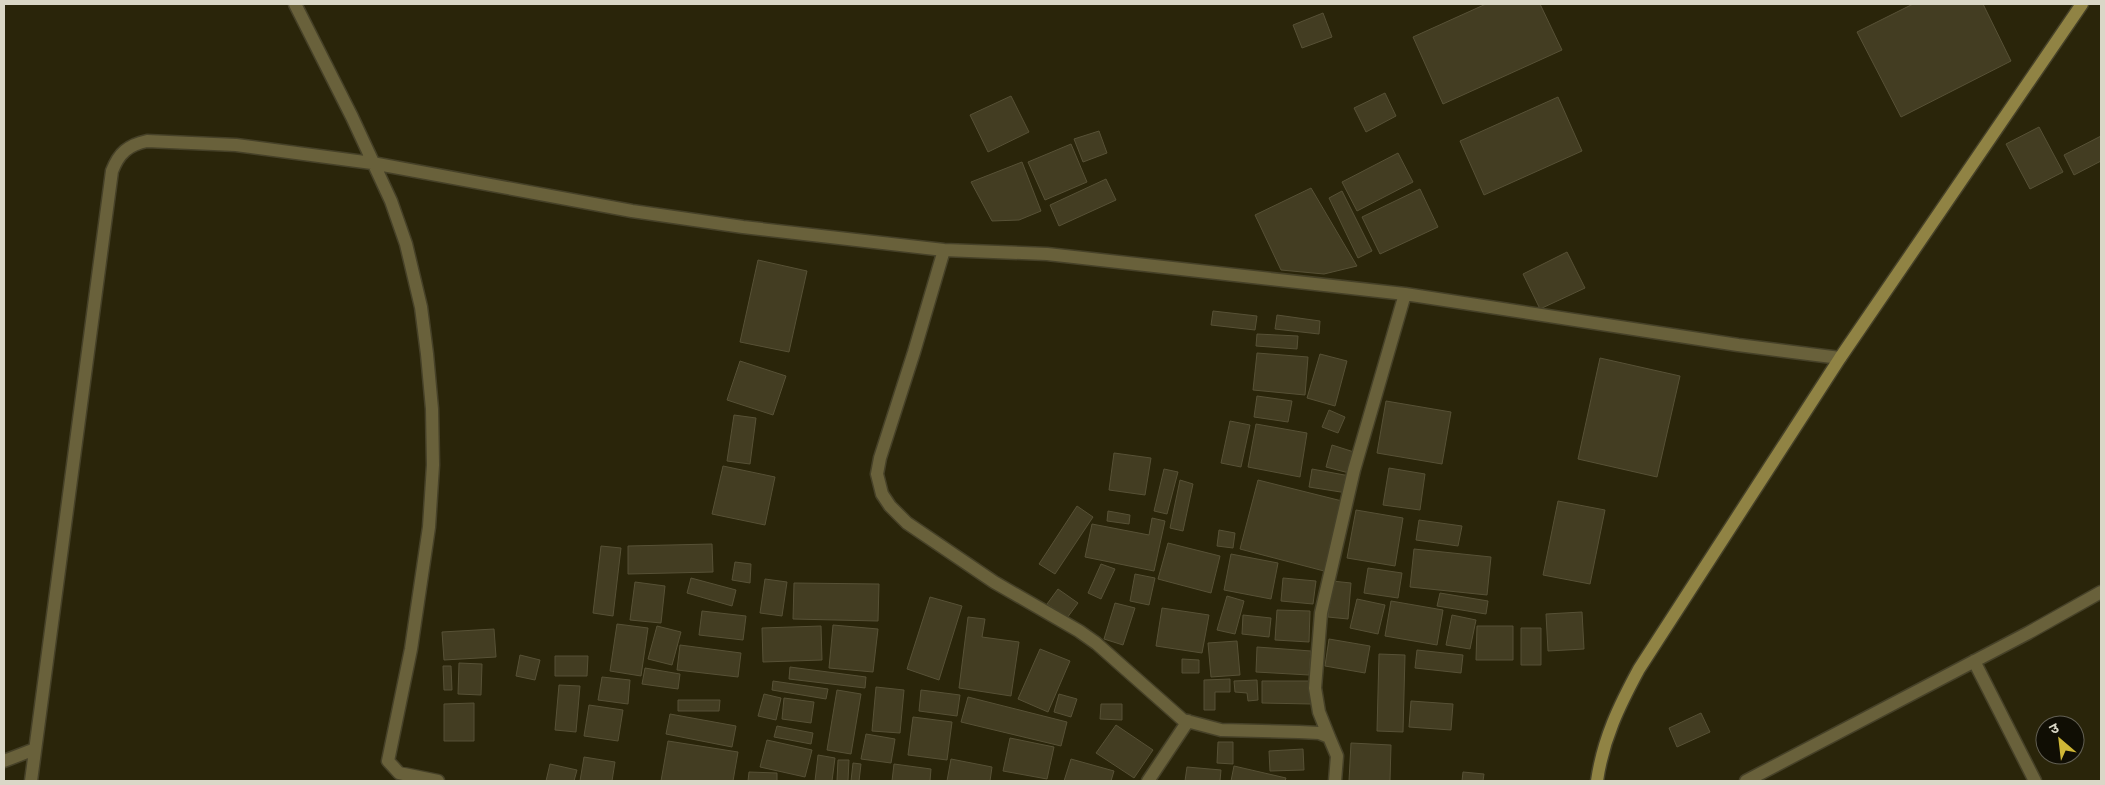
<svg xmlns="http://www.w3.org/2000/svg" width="2105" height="785" viewBox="0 0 2105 785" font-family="Helvetica,'Noto Sans Devanagari',sans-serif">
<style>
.building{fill:#433d22;stroke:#575136}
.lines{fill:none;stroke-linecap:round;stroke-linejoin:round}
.street-casing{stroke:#464128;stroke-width:15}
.secondary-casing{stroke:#464128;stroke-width:15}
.street{stroke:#69613b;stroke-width:12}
.secondary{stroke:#908344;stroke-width:12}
</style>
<rect width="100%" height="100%" fill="#2a250a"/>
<!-- building -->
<path class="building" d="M1486,4H1540L1562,50L1443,104L1413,37Z
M1913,4H1983L2011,61L1901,117L1857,32Z
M1323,13L1332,37L1302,48L1293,25Z
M1385,93L1396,116L1366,132L1354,108Z
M1011,96L1029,132L988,152L970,115Z
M1558,97L1582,151L1484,195L1460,141Z
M2039,127L2063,172L2030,189L2006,144Z
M1099,131L1107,153L1083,162L1074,139Z
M2101,136V161L2074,175L2064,155Z
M1071,144L1087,182L1045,200L1028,162Z
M1398,153L1413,182L1357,211L1342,182Z
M1022,162L1041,211L1019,220L992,221L971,182Z
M1106,179L1116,200L1059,226L1050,205Z
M1311,188L1357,266L1324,274L1281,270L1255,215Z
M1420,189L1438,227L1380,254L1362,217Z
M1342,191L1372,251L1358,258L1329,198Z
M1567,252L1585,288L1540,309L1523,274Z
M758,260L807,271L789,352L740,342Z
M1213,311L1257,316L1255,330L1211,325Z
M1277,315L1320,321L1319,334L1275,329Z
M1257,334L1298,336L1297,349L1256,346Z
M1257,353L1308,357L1305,395L1253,390Z
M1320,354L1347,361L1335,406L1307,398Z
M1600,358L1680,376L1657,477L1578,459Z
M740,361L786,376L773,415L727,400Z
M1257,396L1292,401L1288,422L1254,417Z
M1386,401L1451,412L1442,464L1377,453Z
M1329,410L1345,417L1338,433L1322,427Z
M734,415L756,418L750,464L727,461Z
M1230,421L1250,425L1241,467L1221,463Z
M1256,424L1307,433L1300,477L1248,467Z
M1332,445L1354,452L1349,473L1326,467Z
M1114,453L1151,458L1145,495L1109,490Z
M723,466L775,477L765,525L712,514Z
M1389,468L1425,474L1420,510L1383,505Z
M1164,469L1178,472L1167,514L1154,511Z
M1312,469L1350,476L1347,493L1309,487Z
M1180,480L1193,484L1183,531L1170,528Z
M1258,480L1346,502L1324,571L1240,549Z
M1558,501L1605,510L1590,584L1543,575Z
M1077,506L1093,517L1055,574L1039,564Z
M1356,510L1403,518L1395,566L1347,558Z
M1108,511L1130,515L1129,524L1107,521Z
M1152,518L1165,521L1154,571L1085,557L1092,524L1149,535Z
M1419,520L1462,526L1458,546L1416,540Z
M1219,530L1235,533L1233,548L1217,546Z
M1168,543L1220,556L1211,593L1158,579Z
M712,544L713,572L628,574V546Z
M601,546L621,548L613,616L593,613Z
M1414,549L1491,557L1487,595L1410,587Z
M1231,554L1278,563L1271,599L1224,590Z
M735,562L751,564L750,583L732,580Z
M1101,564L1115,569L1101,599L1088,593Z
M1368,568L1402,573L1398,598L1364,593Z
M1135,574L1155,578L1149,605L1130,601Z
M691,578L736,590L732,606L687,593Z
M1283,578L1316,581L1313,604L1281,601Z
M765,579L787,582L782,616L760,613Z
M1332,581L1351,583L1348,619L1328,617Z
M635,582L665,586L661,623L630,620Z
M794,583L879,584L878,621L793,619Z
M1058,589L1078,603L1067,618L1047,604Z
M1440,593L1488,601L1486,614L1437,606Z
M1227,596L1244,601L1235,634L1217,630Z
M930,597L962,606L939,680L907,669Z
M1357,599L1385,605L1378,634L1350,628Z
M1391,601L1443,610L1437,645L1385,636Z
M1115,603L1135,608L1123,645L1104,639Z
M1162,608L1209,615L1202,653L1156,646Z
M1277,610L1310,611L1309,642L1275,640Z
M702,611L746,616L743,640L699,635Z
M1582,612L1584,649L1548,651L1546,614Z
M1243,615L1271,618L1269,637L1242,634Z
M1452,615L1476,620L1470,649L1446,645Z
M968,617L985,619L982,637L1019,642L1011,696L959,688Z
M617,624L648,628L641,676L610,671Z
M833,625L878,629L873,672L829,668Z
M657,626L681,632L672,665L648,659Z
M821,626L822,660L763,662L762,628Z
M1477,626H1513V660H1476Z
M1521,628H1541V665H1521Z
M494,629L496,657L444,660L442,632Z
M1329,639L1370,646L1365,673L1325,666Z
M1237,641L1240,675L1211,677L1208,643Z
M680,645L741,653L738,677L677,670Z
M1257,647L1311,651L1309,675L1256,672Z
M1040,649L1070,661L1048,712L1018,699Z
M1417,650L1463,655L1461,673L1415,668Z
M1379,654L1405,655L1403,732L1377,731Z
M520,655L540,660L535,680L516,676Z
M555,656H588L587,676H555Z
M1182,659L1199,660V673H1182Z
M459,663L482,664L481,695L458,694Z
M443,666H451L452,690H444Z
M790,667L866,677L865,688L789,679Z
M645,668L680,674L678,689L642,684Z
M602,677L630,680L628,704L598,700Z
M1230,679V692H1215V710H1204V680Z
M1257,680L1258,700L1248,701L1247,693L1235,692L1234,681Z
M773,681L828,689L826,699L772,690Z
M1262,681H1311V704L1262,703Z
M559,685L580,686L576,732L555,730Z
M876,687L904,690L900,733L872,731Z
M837,690L861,694L851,754L827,750Z
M921,690L960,695L957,716L919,711Z
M764,694L781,698L776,720L758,716Z
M1059,694L1077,699L1071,717L1054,712Z
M968,697L1067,722L1061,746L961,722Z
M784,698L814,702L811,723L782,719Z
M678,700H720L719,711H678Z
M1411,701L1453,704L1451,730L1409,727Z
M474,703V741H444V704Z
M1101,704H1122V720L1100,719Z
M589,705L623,710L618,741L584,736Z
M1701,713L1710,732L1677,747L1669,728Z
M670,714L736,726L732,747L666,734Z
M913,717L952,722L947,760L908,755Z
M1116,725L1153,750L1134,778L1096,753Z
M777,726L813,733L811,744L774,737Z
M866,734L895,739L891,763L861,759Z
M1010,738L1054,747L1047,779L1003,771Z
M767,740L812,750L805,777L760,767Z
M668,741L738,752L733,781H661Z
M1218,742H1233V764L1217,763Z
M1351,743L1391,745L1390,781H1349Z
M1303,749L1304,770L1270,771L1269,751Z
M818,755L835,758L832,781H815Z
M584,757L615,762L612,781H580Z
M951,759L992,767L990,781H947Z
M1071,759L1114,771L1111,781H1064Z
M838,760H849L848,781H837Z
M853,763L861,764L859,781H851Z
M550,764L577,770L574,781H546Z
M894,764L931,769L930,781H892Z
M1234,766L1286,778L1285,781H1231Z
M1187,767L1221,770L1220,781H1185Z
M749,772L777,773V781H748Z
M1463,772L1484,774L1483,781H1462Z"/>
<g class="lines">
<!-- street casing -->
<g class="street-casing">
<path id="street" d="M295,4L352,117L391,201L406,244L421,307L427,354L432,409L433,465L429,527L411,649L388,761L399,773L438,781
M944,250L914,352L880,458L877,474L882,494L890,506L907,523L994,582L1079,631L1096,643L1183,720L1221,730L1299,732L1319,733L1329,737L1337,756L1335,781
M1974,661L2035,781
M1329,737L1319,712L1315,688L1321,613L1354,470L1405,294
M4,761L35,749
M31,781L112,171C119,153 128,145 147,141L236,145L372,163L632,211L743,227L944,250L1047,254L1405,294L1738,345L1840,358
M1148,781L1188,721
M1746,781L2028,633L2101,592"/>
</g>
<!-- secondary casing -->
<g class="secondary-casing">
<path id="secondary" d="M1597,781C1603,739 1619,706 1639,669L1840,358L2082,4"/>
</g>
<!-- street -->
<use href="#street" class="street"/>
<!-- secondary -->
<use href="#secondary" class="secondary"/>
</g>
<!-- border -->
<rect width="2105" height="785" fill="none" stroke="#dad7c7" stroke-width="10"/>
<!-- north arrow -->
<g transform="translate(2060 740) rotate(332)"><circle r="24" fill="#100e04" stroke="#615e52"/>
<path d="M0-4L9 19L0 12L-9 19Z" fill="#d0b736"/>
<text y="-8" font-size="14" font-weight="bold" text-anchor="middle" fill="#dad7c7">उ</text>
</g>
</svg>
